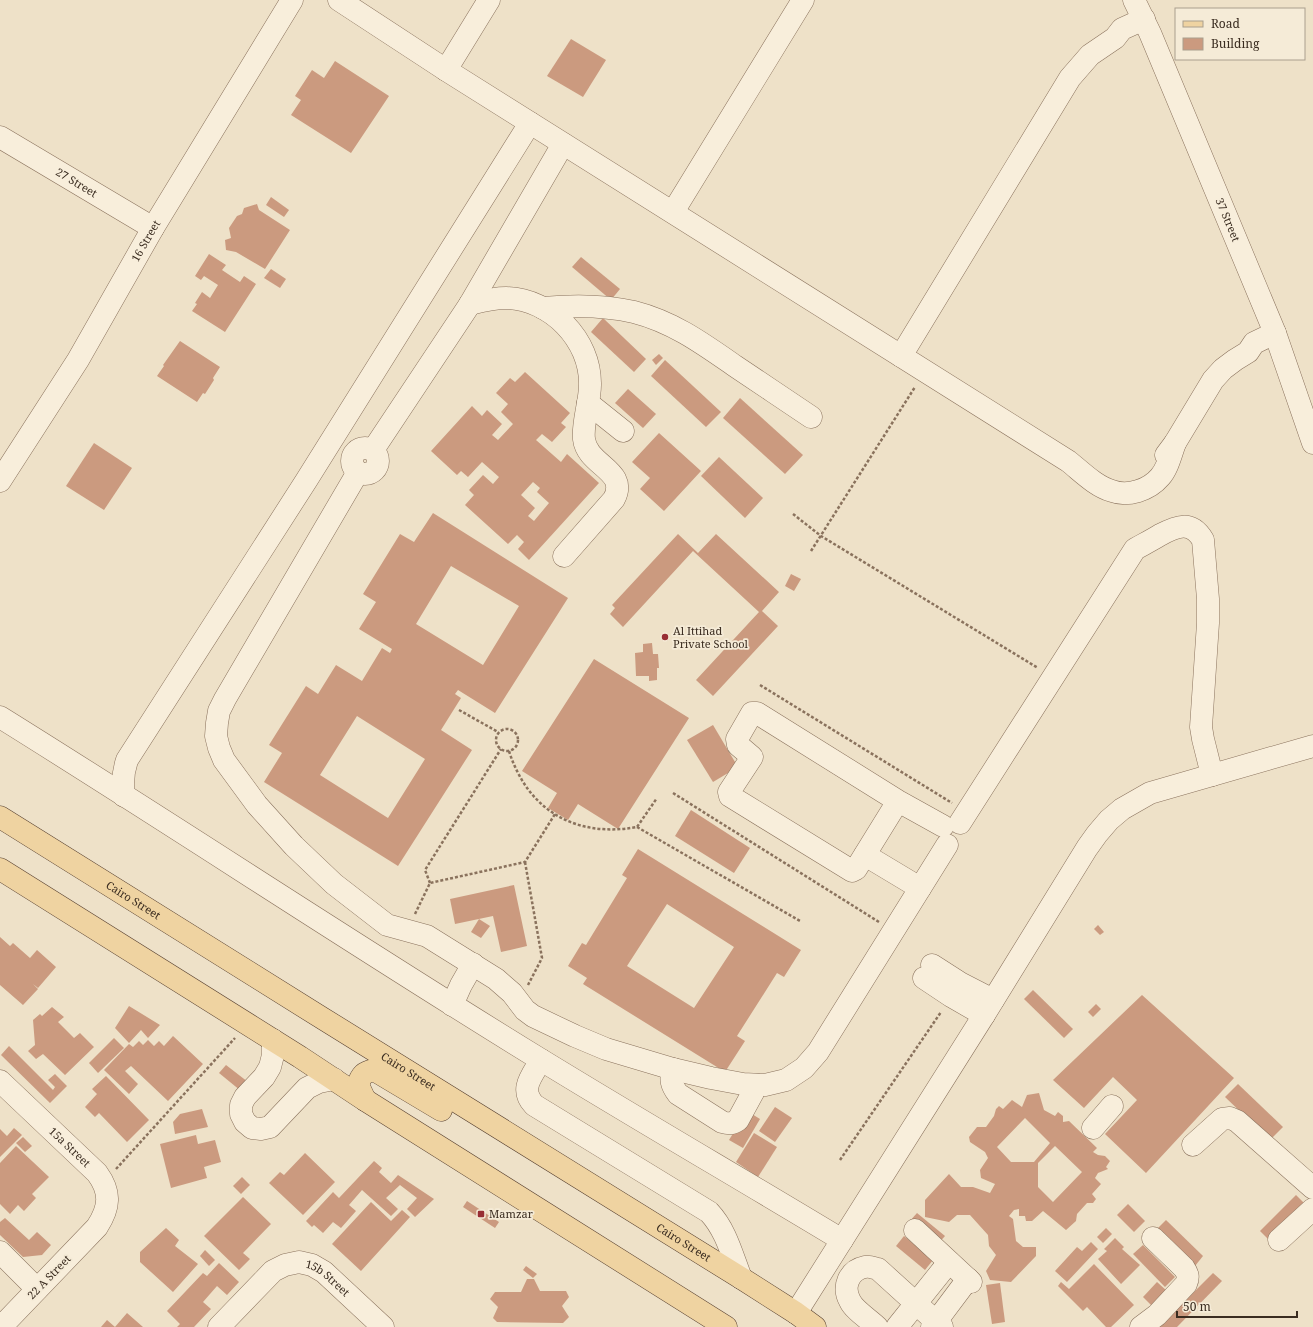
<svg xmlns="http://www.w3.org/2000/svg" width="1313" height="1327" font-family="'Noto Serif',serif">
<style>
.building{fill:#cb9a7f;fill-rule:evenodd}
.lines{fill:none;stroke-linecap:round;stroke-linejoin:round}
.minor-casing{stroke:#8a725d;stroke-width:23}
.major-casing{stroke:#584131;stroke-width:23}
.path{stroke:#8a725d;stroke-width:2.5;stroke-dasharray:3 2;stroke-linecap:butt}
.minor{stroke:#f8eedb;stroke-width:22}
.major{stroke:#efd3a1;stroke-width:22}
.poi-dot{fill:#982e34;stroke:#f5ebd7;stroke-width:1.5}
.labels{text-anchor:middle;stroke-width:3.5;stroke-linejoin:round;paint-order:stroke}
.street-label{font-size:11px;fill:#3a2c20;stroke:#f5ebd7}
.poi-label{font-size:11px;fill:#3a2c20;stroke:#f5ebd7;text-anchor:start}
</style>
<rect width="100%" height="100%" fill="#eee1c8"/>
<g class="building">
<polygon points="571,39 606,60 583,97 547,76"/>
<polygon points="335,61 389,96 351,153 291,115 301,100 295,96 312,70 324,78"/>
<polygon points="271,197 289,210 284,217 266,205"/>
<polygon points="257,204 259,210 290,230 265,269 236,252 226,250 225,240 231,238 229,228 237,216 242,214 244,208"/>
<polygon points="209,254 226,265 222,270 240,282 244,276 256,284 225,332 192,311 197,304 195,303 202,292 210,298 218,285 204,276 201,280 195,276"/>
<polygon points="581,257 620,289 611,300 572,267"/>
<polygon points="271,269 286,279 280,288 264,278"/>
<polygon points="603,318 646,359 634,372 591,332"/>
<polygon points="180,341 220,367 213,378 214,380 205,394 203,393 197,402 157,376 164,366 163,365"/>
<polygon points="659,354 663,358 656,365 652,360"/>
<polygon points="665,360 721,412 706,427 651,376"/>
<path d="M525,372L570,413L561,423L566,427L552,442L542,434L536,440L561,462L567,454L599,483L529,560L518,549L524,542L517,535L508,544L465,505L474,495L469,490L483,475L493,484L499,477L482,462L468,477L461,471L457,475L431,451L472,406L482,416L487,410L502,424L492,435L498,440L513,424L501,412L508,404L496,393L510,378L515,382ZM533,482L540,488L537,492L549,503L534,521L528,516L535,508L521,495Z"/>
<polygon points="628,389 656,414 643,428 615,403"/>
<polygon points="740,398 803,455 785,474 723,418"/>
<polygon points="659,433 701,471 664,511 640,489 650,478 632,462"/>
<polygon points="94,443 132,468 104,510 66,486"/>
<polygon points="719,457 763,498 745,518 701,476"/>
<path d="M433,513L568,598L495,713L458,690L455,694L461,698L441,730L472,750L398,866L264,782L282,753L269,745L306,686L318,694L336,665L362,681L382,648L390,653L392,649L359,629L376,602L363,594L400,534L414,542ZM451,566L519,606L483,665L416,624ZM357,716L425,759L388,818L320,775Z"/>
<polygon points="678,534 698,553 716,534 779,592 762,611 778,626 713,696 696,680 759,612 693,551 623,627 610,614 615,608 612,605"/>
<polygon points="791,574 801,579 794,591 785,586"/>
<polygon points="652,643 653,654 658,654 659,668 657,668 657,680 649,681 649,676 636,676 635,653 643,652 643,644"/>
<polygon points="594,659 689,718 618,829 578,804 568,820 548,808 557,793 522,771"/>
<polygon points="713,725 738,767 713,782 687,740"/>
<polygon points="691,810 750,848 734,873 675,836"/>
<path d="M638,849L801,950L784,977L777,973L737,1036L745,1041L725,1072L583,984L587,978L568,966L582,943L586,945L627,878L622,875ZM667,904L734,947L694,1008L627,966Z"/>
<polygon points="514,885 527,946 501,952 493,916 455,924 450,899"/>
<polygon points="479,919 490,926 481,938 471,932"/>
<polygon points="1098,925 1104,932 1100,935 1094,929"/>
<polygon points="0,937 10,946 13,943 30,958 37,950 56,967 38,988 33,984 38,989 23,1005 0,985"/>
<polygon points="1033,990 1073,1029 1064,1038 1024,999"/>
<polygon points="1142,995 1234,1078 1146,1173 1105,1134 1137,1100 1113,1077 1084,1108 1053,1080"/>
<polygon points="1096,1004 1101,1009 1093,1017 1088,1012"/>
<polygon points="129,1006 160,1025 148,1038 141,1030 129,1043 115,1028"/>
<polygon points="52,1007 64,1017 58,1022 74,1038 80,1033 94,1047 65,1075 43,1054 36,1059 28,1051 35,1045 33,1020 40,1014 42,1016"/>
<polygon points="173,1036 203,1064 168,1101 131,1066 125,1071 138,1084 129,1094 104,1070 129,1044 133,1047 139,1041 143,1045 148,1040 154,1046 159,1041 164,1046"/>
<polygon points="114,1038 124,1048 98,1073 89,1063"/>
<polygon points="9,1046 53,1090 55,1087 48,1080 55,1074 67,1086 50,1103 1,1055"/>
<polygon points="226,1065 248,1082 241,1091 219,1073"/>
<polygon points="106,1076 149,1120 127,1142 99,1113 95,1117 85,1107 97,1094 92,1089"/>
<polygon points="1238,1084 1283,1127 1270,1140 1225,1097"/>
<path d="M1039,1093L1044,1110L1055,1116L1058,1112L1063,1116V1122L1069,1121L1097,1148L1093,1152L1098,1155L1105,1156L1110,1161L1106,1167L1108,1169L1098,1173L1095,1178L1101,1184L1092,1194L1096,1199L1093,1203H1087L1077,1214L1076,1221L1066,1230L1043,1211L1032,1221H1026L1025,1216H1019V1209L1014,1210L1009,1216L1013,1219L1016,1241L1023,1247H1036V1256L1011,1282L990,1280L986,1271L996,1255L989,1246L988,1235L970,1215H957L949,1222L925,1217V1200L949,1174L961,1187H973L990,1193L995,1184L981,1178L980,1170L988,1158L985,1152L970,1142L969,1137L977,1127H986L994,1116L996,1109L999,1106L1003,1109L1012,1100L1022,1107L1027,1095ZM1025,1118L1050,1143L1034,1162H1011L997,1147ZM1055,1146L1082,1172L1053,1202L1038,1187V1163Z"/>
<polygon points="775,1107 792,1118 775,1142 759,1131"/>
<polygon points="202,1109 208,1127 175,1134 173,1122 180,1114"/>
<polygon points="747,1111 760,1119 743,1148 729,1140"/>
<polygon points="14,1128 22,1135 0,1157 0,1129 7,1136"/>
<polygon points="754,1133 777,1147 758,1177 736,1162"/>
<polygon points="196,1135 198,1144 215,1140 221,1162 204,1167 207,1178 171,1188 160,1144"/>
<polygon points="23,1137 32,1146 25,1152 16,1143"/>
<polygon points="16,1146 49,1177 32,1194 36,1198 24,1211 18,1205 10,1214 0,1204 0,1163"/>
<polygon points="305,1153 335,1182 303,1215 269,1183 280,1172 284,1175"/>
<polygon points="374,1161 382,1168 379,1172 391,1183 398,1175 434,1199 415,1217 407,1209 417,1198 400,1185 386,1198 398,1209 391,1216 362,1190 349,1205 356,1211 341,1228 333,1222 323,1233 314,1225 312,1227 306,1221 333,1192 339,1198"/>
<polygon points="242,1177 250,1185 241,1194 233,1186"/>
<polygon points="1296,1195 1306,1205 1270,1241 1260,1231"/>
<polygon points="243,1197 271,1224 243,1253 250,1259 239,1270 204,1236"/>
<polygon points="467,1201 499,1222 495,1228 463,1207"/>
<polygon points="371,1202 391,1221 402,1210 410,1217 361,1271 332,1244"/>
<polygon points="1128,1204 1145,1221 1134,1232 1117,1215"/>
<polygon points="917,1213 945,1236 937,1245 909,1222"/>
<polygon points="5,1218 29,1240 37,1232 51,1245 42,1255 23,1257 0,1235 0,1222"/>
<polygon points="1166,1220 1203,1256 1195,1266 1157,1229"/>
<polygon points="166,1228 179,1240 175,1246 198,1264 173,1292 140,1262 140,1252"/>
<polygon points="1106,1228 1112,1234 1103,1243 1097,1237"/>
<polygon points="904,1236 933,1260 925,1270 896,1246"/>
<polygon points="1115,1238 1124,1247 1122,1249 1140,1265 1121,1284 1098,1259 1107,1251 1104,1249"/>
<polygon points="1091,1242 1098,1249 1067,1282 1055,1271 1077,1247 1082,1251"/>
<polygon points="1143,1245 1175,1277 1165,1287 1133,1254"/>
<polygon points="205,1250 215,1260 209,1266 200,1256"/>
<polygon points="219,1263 239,1282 227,1295 217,1286 203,1302 211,1309 194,1327 177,1327 180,1324 167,1311 203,1273 207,1276"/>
<polygon points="1094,1264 1134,1305 1111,1327 1106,1327 1087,1307 1083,1311 1058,1286 1061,1282 1069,1289"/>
<polygon points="526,1266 537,1274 533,1278 523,1270"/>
<polygon points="1213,1273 1222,1281 1177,1327 1159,1327"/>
<polygon points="527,1279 534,1279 540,1291 566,1291 569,1297 562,1306 569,1317 563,1323 497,1322 493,1318 498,1307 490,1299 495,1292 521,1292"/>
<polygon points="1157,1282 1167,1291 1153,1307 1143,1297"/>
<polygon points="1000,1283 1005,1322 992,1324 986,1285"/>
<polygon points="127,1313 143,1327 101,1327 107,1320 115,1327"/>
</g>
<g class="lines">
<g class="minor-casing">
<g id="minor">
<path d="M339,0L446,70L1068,461C1081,471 1095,486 1112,491C1128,497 1149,490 1160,477C1168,468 1171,454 1175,443"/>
<path id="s1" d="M1134,0L1150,33L1275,333L1313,443"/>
<polyline points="446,70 489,0"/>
<path id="s2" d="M0,137L153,228"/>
<polyline points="673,212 803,0"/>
<path d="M470,304C482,301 493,298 506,298C551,299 591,340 590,385C590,402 582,424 584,439C587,466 629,470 614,499L564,556"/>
<path d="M543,308C574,305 604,305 634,312C673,322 702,343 735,366C760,383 786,400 811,417"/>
<polyline points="901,356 1070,78 1090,55 1115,38 1122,29 1144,19"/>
<polyline points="588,403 623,431"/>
<circle cx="365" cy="461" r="13"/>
<polyline points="373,450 470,304 563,144"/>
<polyline points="1166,455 1175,443 1213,380 1223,369 1235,360 1248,352 1254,343 1275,333"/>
<polyline points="358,472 225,699 219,711 217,723 216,736 219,748 224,760 257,805 294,846 334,884 387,925 427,936 496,979 512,993 525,1010 533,1016 575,1036 606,1049 673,1069 711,1078 743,1084 765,1085 786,1080 804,1068 818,1052 947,845"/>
<path id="s3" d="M0,481L78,360L153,228L292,0"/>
<path d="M0,717C180,829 357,947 538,1058C639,1120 741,1179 842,1240"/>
<path d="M124,796C122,783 123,772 127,760L306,481L530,123"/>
<polyline points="898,801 856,869 852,871 730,796 729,792 752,757 738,745 737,739 752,713 757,713 898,801 943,826"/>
<path d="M960,823L1135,549C1144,544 1152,540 1160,535C1177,526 1191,520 1203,540L1208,599V623L1201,727L1203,739L1212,775"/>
<polyline points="865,855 920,888"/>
<polyline points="932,965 960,983 993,1000"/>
<polyline points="924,978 951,996 984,1015"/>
<polyline points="452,1005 461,985 473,964"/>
<polyline points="273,1040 273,1055 270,1067 264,1077 245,1097 241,1105 241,1114 245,1122 252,1128 261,1129 270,1127 307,1088 319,1082 334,1079"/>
<path d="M541,1060C532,1076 519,1089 534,1105L709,1212C726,1230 732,1255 741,1278"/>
<path d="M673,1069C670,1079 671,1085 678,1094L722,1122C729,1124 732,1124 738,1120L757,1085"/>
<path id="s4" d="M0,1081L97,1173C111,1192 110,1207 97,1227L1,1327"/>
<polyline points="1093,1128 1112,1106"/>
<polyline points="1193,1145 1222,1119 1230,1118 1237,1121 1313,1188"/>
<polyline points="915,1230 971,1282"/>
<polyline points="1279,1240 1313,1209"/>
<polyline points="0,1252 37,1289"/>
<polyline points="796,1313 984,1015 1087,848 1097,834 1109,820 1122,809 1150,793 1313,746"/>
<path id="s5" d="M219,1327L273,1271L285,1265L299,1262L312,1265L324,1272L383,1327"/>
<path d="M877,1327C870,1320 854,1310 850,1301C842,1287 849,1270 865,1267C869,1266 874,1268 878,1269L942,1327"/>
<polyline points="897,1327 949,1262"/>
<polyline points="932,1327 968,1279"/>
<path d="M1141,1327L1157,1315L1186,1284C1189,1277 1188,1274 1184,1268L1153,1238"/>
</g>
</g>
<g class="major-casing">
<g id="major">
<path id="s6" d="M0,817L322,1018L741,1278L796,1313L815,1327"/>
<polyline points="0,869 300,1057 365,1100 726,1327"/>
<path d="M365,1100L358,1085C361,1075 364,1072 374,1070L441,1110"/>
</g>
</g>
<g class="path">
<polyline points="793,514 821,536 1038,668"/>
<polyline points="811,551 915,387"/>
<polyline points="760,685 952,803"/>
<polyline points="459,710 498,732"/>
<circle cx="507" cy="740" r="11"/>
<path d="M509,751C528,811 576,838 637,827L657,798"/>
<polyline points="673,793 879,922"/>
<polyline points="637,827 800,921"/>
<polyline points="525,862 542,958 528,985"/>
<polyline points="430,883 425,870 501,749"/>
<polyline points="415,914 430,883 525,862 555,814"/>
<polyline points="840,1160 941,1012"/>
<polyline points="116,1169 235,1038"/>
</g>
<use href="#minor" class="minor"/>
<use href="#major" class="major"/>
</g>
<g class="poi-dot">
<circle cx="665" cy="637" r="4"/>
<rect x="477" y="1210" width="8" height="8" rx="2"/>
</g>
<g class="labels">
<g class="street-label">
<text dy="4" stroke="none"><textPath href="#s2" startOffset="89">27 Street</textPath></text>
<text dy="4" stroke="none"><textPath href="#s1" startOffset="239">37 Street</textPath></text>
<text dy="4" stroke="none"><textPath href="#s3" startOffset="281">16 Street</textPath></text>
<text dy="4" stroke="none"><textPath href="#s6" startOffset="157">Cairo Street</textPath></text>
<text dy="4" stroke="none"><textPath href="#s6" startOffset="481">Cairo Street</textPath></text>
<text dy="4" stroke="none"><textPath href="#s4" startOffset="96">15a Street</textPath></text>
<text dy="4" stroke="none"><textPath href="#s6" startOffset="805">Cairo Street</textPath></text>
<text transform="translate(49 1277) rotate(-46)" y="4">22 A Street</text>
<text dy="4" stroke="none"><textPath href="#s5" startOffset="139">15b Street</textPath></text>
</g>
<g class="poi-label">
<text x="673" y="635">Al Ittihad<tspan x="673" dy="13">Private School</tspan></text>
<text x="489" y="1218">Mamzar</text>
</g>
</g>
<rect x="1175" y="8" width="130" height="52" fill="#f5ebd7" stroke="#aa9f8e"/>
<rect x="1183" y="21" width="20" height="6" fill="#efd3a1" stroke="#aa9f8e"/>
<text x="1211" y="28" font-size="12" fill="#3a2c20">Road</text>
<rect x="1183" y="38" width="20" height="12" fill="#cb9a7f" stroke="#aa9f8e"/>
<text x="1211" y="48" font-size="12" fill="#3a2c20">Building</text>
<path d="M1177 1311v6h120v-6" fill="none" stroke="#3a2c20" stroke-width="2"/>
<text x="1183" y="1311" font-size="12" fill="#3a2c20" stroke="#f5ebd7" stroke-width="3" paint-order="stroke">50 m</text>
</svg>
